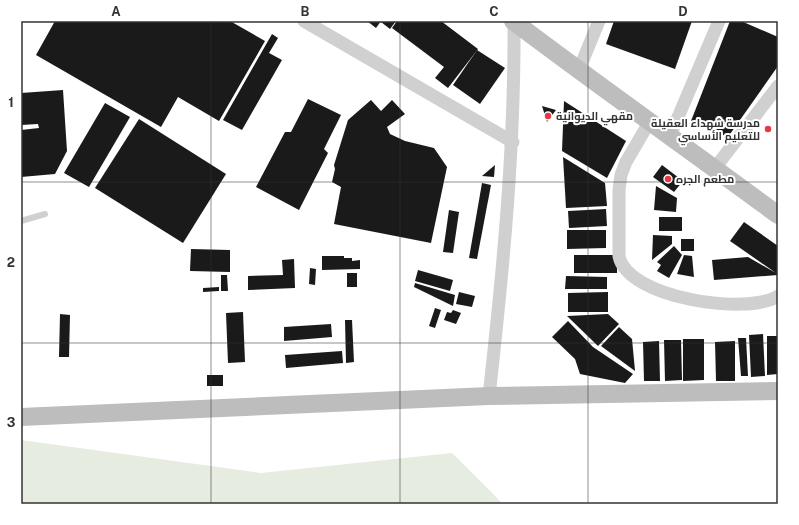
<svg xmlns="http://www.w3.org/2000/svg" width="799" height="525" font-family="'Public Sans',Cairo,sans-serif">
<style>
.green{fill:#e6ecdf}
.building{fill:#1a1a1a}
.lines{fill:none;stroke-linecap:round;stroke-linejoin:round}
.lane{stroke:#d0d0d0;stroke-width:6}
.street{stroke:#d0d0d0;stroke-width:13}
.secondary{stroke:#bdbdbd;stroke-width:18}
.grid{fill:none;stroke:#333;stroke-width:1;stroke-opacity:0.55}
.poi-dot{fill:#e63946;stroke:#fff;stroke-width:1.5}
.labels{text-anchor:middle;stroke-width:4;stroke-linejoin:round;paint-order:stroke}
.poi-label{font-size:11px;font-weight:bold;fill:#333;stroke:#fff;text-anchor:start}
.neatline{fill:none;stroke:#333;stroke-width:1.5}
.grid-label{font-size:13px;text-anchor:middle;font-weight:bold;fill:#333}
</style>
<rect width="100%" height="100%" fill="#fff"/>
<polygon class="green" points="21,440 261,473 452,453 503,504 21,504"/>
<g class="building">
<polygon points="55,21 230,21 265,41 219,121 178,97 161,127 36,55"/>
<polygon points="367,21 381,21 376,28"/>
<polygon points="382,21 396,21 390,29 381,22"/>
<polygon points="397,21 441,21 478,49 448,88 435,78 444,67 392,28"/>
<polygon points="614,21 692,21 675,69 606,44"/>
<polygon points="730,21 741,21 778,37 778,66 728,137 691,121"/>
<polygon points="272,34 278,38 269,53 282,60 242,130 223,120"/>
<polygon points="477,50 505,68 480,104 453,85"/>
<polygon points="63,90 67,151 55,174 21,177 21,130 39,128 38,124 21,125 21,93"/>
<polygon points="308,99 341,115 324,149 328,153 299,210 256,187 285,132 291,132"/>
<polygon points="371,100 381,111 392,100 405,114 387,127 390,134 405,141 434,148 447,167 431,243 334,224 341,187 332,182 335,169 334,165 348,120"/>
<polygon points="564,101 626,141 607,178 562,151"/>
<polygon points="105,103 130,117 89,187 64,173"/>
<polygon points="542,106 556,110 547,122"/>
<polygon points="139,119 226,174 183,243 95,188"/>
<polygon points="563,157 605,183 607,206 566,208"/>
<polygon points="495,165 494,177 482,176"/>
<polygon points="662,165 683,181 674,192 653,177"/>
<polygon points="482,183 491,185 477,259 469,258"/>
<polygon points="656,186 677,198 676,212 654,210"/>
<polygon points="606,209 607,226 569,228 568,211"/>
<polygon points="449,210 459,212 453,253 443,252"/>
<rect x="659" y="217" width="23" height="14"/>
<polygon points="744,222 778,246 778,275 714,280 712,260 748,257 776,273 730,241"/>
<polygon points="567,230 606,230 606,248 567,249"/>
<polygon points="653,235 672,236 672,244 652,260"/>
<rect x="681" y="239" width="13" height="12"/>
<polygon points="674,246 682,255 669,278 657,271 661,265 657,262"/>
<polygon points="191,249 230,250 230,272 190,271"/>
<rect x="574" y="255" width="43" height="18"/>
<polygon points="684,255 692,256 694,277 677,274"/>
<polygon points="322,256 344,256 344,258 352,258 352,261 360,260 360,269 322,270"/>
<polygon points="294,259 295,288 248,290 248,276 283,275 282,260"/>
<polygon points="310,268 316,269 315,285 309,284"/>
<polygon points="418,270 453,280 450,291 415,281"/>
<rect x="347" y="273" width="10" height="14"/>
<polygon points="221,275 227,275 228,291 221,291"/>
<polygon points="566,276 607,277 607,289 565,289"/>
<polygon points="415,283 455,295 453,306 414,287"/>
<polygon points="219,287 219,291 203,292 203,288"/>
<polygon points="459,292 475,296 472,307 456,304"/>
<polygon points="608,292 608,312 568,312 568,293"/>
<polygon points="435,308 441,310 435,328 429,326"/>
<polygon points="453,310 461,313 456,324 444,320 447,312 451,313"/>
<polygon points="243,312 245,362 228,363 226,313"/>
<polygon points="60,314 70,315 69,357 59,357"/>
<polygon points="608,314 619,324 598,346 567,316"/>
<polygon points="345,320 352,320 354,362 346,363"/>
<polygon points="568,321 593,347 633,374 625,383 580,374 575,359 552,337"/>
<polygon points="331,324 332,337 284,341 284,327"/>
<polygon points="619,327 632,339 635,371 601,346"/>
<polygon points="763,334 765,376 751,377 749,335"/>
<polygon points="767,336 778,336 778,374 767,375"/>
<polygon points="738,338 746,338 748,376 741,376"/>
<polygon points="683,339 704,339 704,380 683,381"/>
<polygon points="664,340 681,340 682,380 665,381"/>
<polygon points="659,341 660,381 644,381 643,342"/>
<polygon points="735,341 735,381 716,381 715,342"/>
<polygon points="342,351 343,363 286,368 285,355"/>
<rect x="207" y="375" width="16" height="11"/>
</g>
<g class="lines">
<polyline class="lane" points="21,221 45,214"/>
<g class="street">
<polyline points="304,21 513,142"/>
<polyline points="578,72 599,21"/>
<path d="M650,121L626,162L621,175L619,190V256C627,298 747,316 778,296"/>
<polyline points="670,136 719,21"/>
<polyline points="715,168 778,86"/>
<path d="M489,396C503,271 515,147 514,21"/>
</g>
<g class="secondary">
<path d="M513,21C600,87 690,150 778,215"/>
<polyline points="21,417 489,396 778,391"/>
</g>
</g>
<path class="grid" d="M211,21V504M400,21V504M588,21V504M21,182H778M21,343H778"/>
<g class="poi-dot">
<circle cx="548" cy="116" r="4"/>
<circle cx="768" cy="129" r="4"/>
<circle cx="668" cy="179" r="4"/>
</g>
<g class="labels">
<g class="poi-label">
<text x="556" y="120">مقهي الديوانية</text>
<text x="760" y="127" text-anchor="end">مدرسة شهداء العقيلة<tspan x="760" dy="13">للتعليم الأساسي</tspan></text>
<text x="676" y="183">مطعم الجره</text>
</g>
</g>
<rect width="799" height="525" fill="none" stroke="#ffffff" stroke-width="44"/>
<rect x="22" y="22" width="755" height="481" class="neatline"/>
<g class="grid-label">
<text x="116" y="16">A</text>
<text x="305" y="16">B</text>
<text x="494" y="16">C</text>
<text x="683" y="16">D</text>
<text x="11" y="107">1</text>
<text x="11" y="267">2</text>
<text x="11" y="427">3</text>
</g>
</svg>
